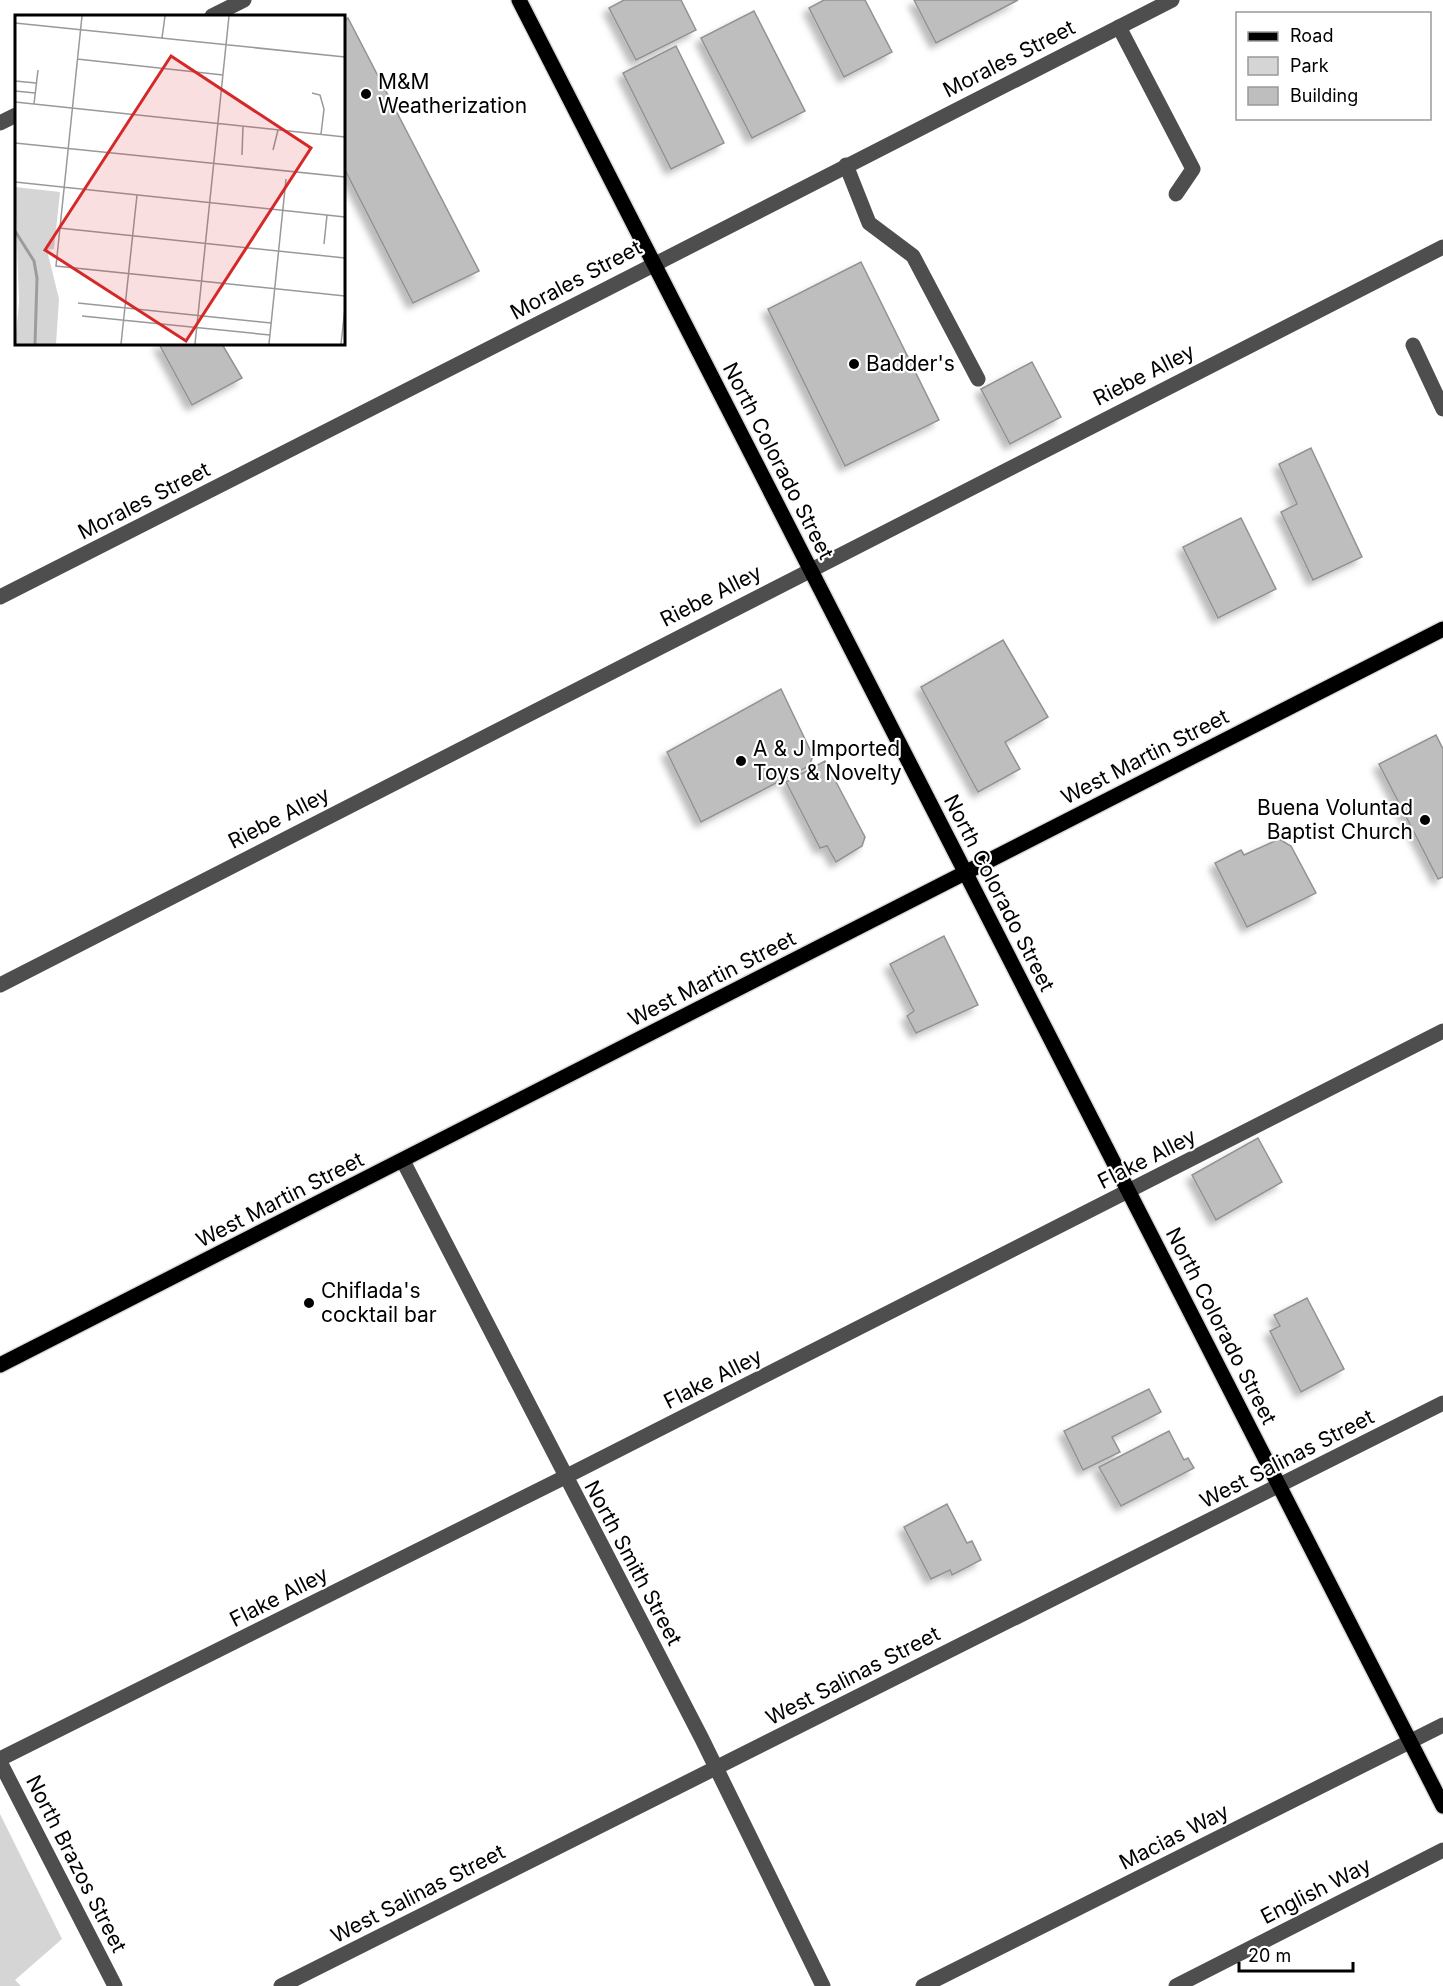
<svg xmlns="http://www.w3.org/2000/svg" width="1443" height="1986" font-family="Inter,sans-serif">
<style>
.green{fill:#d5d5d5}
.building{fill:#bebebe;stroke:#929292;stroke-width:1.5;filter:url(#shadow)}
.lines{fill:none;stroke-linecap:round;stroke-linejoin:round}
.major-casing{stroke:#dbdbdb;stroke-width:18}
.minor{stroke:#4e4e4e;stroke-width:15}
.major{stroke:#000;stroke-width:15}
.poi-dot{fill:#000;stroke:#fff;stroke-width:2}
.labels{text-anchor:middle;stroke-width:4.5;stroke-linejoin:round;paint-order:stroke}
.street-label{font-size:21px;fill:#000;stroke:#fff}
.poi-label{font-size:21px;fill:#000;stroke:#fff;text-anchor:start}
.inset-river{fill:none;stroke:#9c9c9c;stroke-width:3}
.inset-road{fill:none;stroke:#999;stroke-width:1.5}
.view{fill:#d62828;fill-opacity:0.15;stroke:#d62828;stroke-width:3}
.inset-edge{fill:none;stroke:#000;stroke-width:3}
</style>
<defs>
<filter id="shadow"><feDropShadow dx="-5.5" dy="5.5" stdDeviation="3" flood-color="#0004"/></filter>
</defs>
<rect width="100%" height="100%" fill="#fff"/>
<polygon class="green" points="0,1814 62,1939 15,1980 21,1986 0,1986"/>
<g class="building">
<polygon points="624,0 681,0 696,30 636,60 609,8"/>
<polygon points="824,0 865,0 892,52 844,77 809,8"/>
<polygon points="914,0 1018,0 936,43"/>
<polygon points="754,11 805,111 752,138 701,38"/>
<polygon points="348,18 479,271 413,303 344,168 344,21"/>
<polygon points="676,46 724,143 671,169 623,73"/>
<polygon points="861,262 939,420 845,466 768,309"/>
<polygon points="159,344 222,344 242,378 192,405"/>
<polygon points="1032,362 1061,417 1010,444 981,389"/>
<polygon points="1311,448 1362,557 1313,580 1281,512 1297,504 1279,464"/>
<polygon points="1241,518 1276,589 1218,618 1183,547"/>
<polygon points="1003,640 1048,717 1005,742 1020,769 978,792 921,687"/>
<polygon points="781,689 813,756 809,766 701,822 667,752"/>
<polygon points="1436,735 1443,749 1443,877 1438,879 1379,764"/>
<polygon points="825,761 865,837 862,846 836,862 827,846 820,848 786,782"/>
<polygon points="1279,839 1291,846 1316,893 1247,927 1215,863 1241,850 1244,855"/>
<polygon points="944,936 978,1005 916,1033 907,1016 914,1011 890,964"/>
<polygon points="1258,1138 1282,1182 1216,1220 1192,1175"/>
<polygon points="1307,1298 1344,1369 1301,1392 1270,1331 1280,1326 1274,1315"/>
<polygon points="1149,1389 1161,1412 1112,1437 1120,1452 1083,1470 1064,1431"/>
<polygon points="1169,1431 1184,1460 1188,1458 1194,1468 1121,1506 1099,1467"/>
<polygon points="947,1504 967,1543 972,1541 981,1560 952,1575 950,1570 931,1579 904,1527"/>
</g>
<g class="lines">
<g class="major-casing">
<g id="major">
<polyline points="519,0 1443,1806"/>
<polyline points="0,1365 1443,629"/>
</g>
</g>
<g class="minor">
<polyline points="212,16 244,0"/>
<polyline points="1119,27 1193,169 1176,194"/>
<polyline points="0,123 16,115"/>
<polyline points="846,165 869,223 913,256 978,379"/>
<polyline points="1413,345 1443,409"/>
<path d="M0,597C392,401 781,198 1172,0"/>
<polyline points="0,985 1443,247"/>
<polyline points="403,1161 702,1739 823,1986"/>
<polyline points="0,1759 565,1477 1443,1031"/>
<polyline points="0,1762 115,1986"/>
<polyline points="281,1986 1443,1403"/>
<polyline points="923,1986 1443,1725"/>
<polyline points="1176,1986 1443,1850"/>
</g>
<use href="#major" class="major"/>
</g>
<g class="poi-dot">
<circle cx="366" cy="94" r="6"/>
<circle cx="854" cy="364" r="6"/>
<circle cx="741" cy="761" r="6"/>
<circle cx="1425" cy="820" r="6"/>
<circle cx="309" cy="1303" r="6"/>
</g>
<g class="labels">
<g class="street-label">
<text transform="translate(1009 59) rotate(-27)" y="7">Morales Street</text>
<text transform="translate(576 280) rotate(-28)" y="7">Morales Street</text>
<text transform="translate(1144 375) rotate(-27)" y="7">Riebe Alley</text>
<text transform="translate(778 461) rotate(63)" y="7">North Colorado Street</text>
<text transform="translate(144 501) rotate(-27)" y="7">Morales Street</text>
<text transform="translate(711 596) rotate(-27)" y="7">Riebe Alley</text>
<text transform="translate(1145 757) rotate(-27)" y="7">West Martin Street</text>
<text transform="translate(279 818) rotate(-27)" y="7">Riebe Alley</text>
<text transform="translate(999 893) rotate(63)" y="7">North Colorado Street</text>
<text transform="translate(712 979) rotate(-27)" y="7">West Martin Street</text>
<text transform="translate(1147 1159) rotate(-27)" y="7">Flake Alley</text>
<text transform="translate(280 1200) rotate(-27)" y="7">West Martin Street</text>
<text transform="translate(1221 1326) rotate(63)" y="7">North Colorado Street</text>
<text transform="translate(713 1379) rotate(-27)" y="7">Flake Alley</text>
<text transform="translate(1287 1459) rotate(-27)" y="7">West Salinas Street</text>
<text transform="translate(633 1563) rotate(62)" y="7">North Smith Street</text>
<text transform="translate(279 1597) rotate(-27)" y="7">Flake Alley</text>
<text transform="translate(853 1676) rotate(-27)" y="7">West Salinas Street</text>
<text transform="translate(1174 1837) rotate(-27)" y="7">Macias Way</text>
<text transform="translate(76 1864) rotate(63)" y="7">North Brazos Street</text>
<text transform="translate(1316 1891) rotate(-27)" y="7">English Way</text>
<text transform="translate(418 1894) rotate(-27)" y="7">West Salinas Street</text>
</g>
<g class="poi-label">
<text x="378" y="89">M&amp;M<tspan x="378" dy="24">Weatherization</tspan></text>
<text x="866" y="371">Badder's</text>
<text x="753" y="756">A &amp; J Imported<tspan x="753" dy="24">Toys &amp; Novelty</tspan></text>
<text x="1413" y="815" text-anchor="end">Buena Voluntad<tspan x="1413" dy="24">Baptist Church</tspan></text>
<text x="321" y="1298">Chiflada's<tspan x="321" dy="24">cocktail bar</tspan></text>
</g>
</g>
<g transform="translate(15 15)">
<rect width="330" height="330" fill="#fff"/>
<path d="M0,172L45,177L39,234L32,235L44,284L41,329H0L4,287Z" fill="#d5d5d5"/>
<path class="inset-river" d="M0,216L19,246L22,263L20,329"/>
<path class="inset-road" d="M67,1L41,251L330,281M0,8L330,42M147,23L150,1M62,44L208,60M0,66L21,68M0,76L20,78M297,78L305,80L309,94L306,119M0,87L330,122M19,89L23,55M0,128L330,162M258,135L263,115M227,140L228,111M0,167L330,202M44,213L330,243M309,229L312,200M63,288L256,308M67,301L255,320M106,329L122,180M180,329L214,1M254,329L271,164M326,329L330,293"/>
<path class="view" d="M156,41L296,133L171,326L30,235Z"/>
<rect width="330" height="330" class="inset-edge"/>
</g>
<rect x="1236" y="12" width="195" height="108" fill="#ffffff" stroke="#999999" stroke-width="1.5"/>
<rect x="1248" y="32" width="30" height="9" fill="#000000" stroke="#999999" stroke-width="1.5"/>
<text x="1290" y="42" font-size="18" fill="#000000">Road</text>
<rect x="1248" y="57" width="30" height="18" fill="#d5d5d5" stroke="#999999" stroke-width="1.5"/>
<text x="1290" y="72" font-size="18" fill="#000000">Park</text>
<rect x="1248" y="87" width="30" height="18" fill="#bebebe" stroke="#999999" stroke-width="1.5"/>
<text x="1290" y="102" font-size="18" fill="#000000">Building</text>
<path d="M1239 1962v9h114v-9" fill="none" stroke="#000000" stroke-width="3"/>
<text x="1248" y="1962" font-size="18" fill="#000000" stroke="#ffffff" stroke-width="4.5" paint-order="stroke">20 m</text>
</svg>
